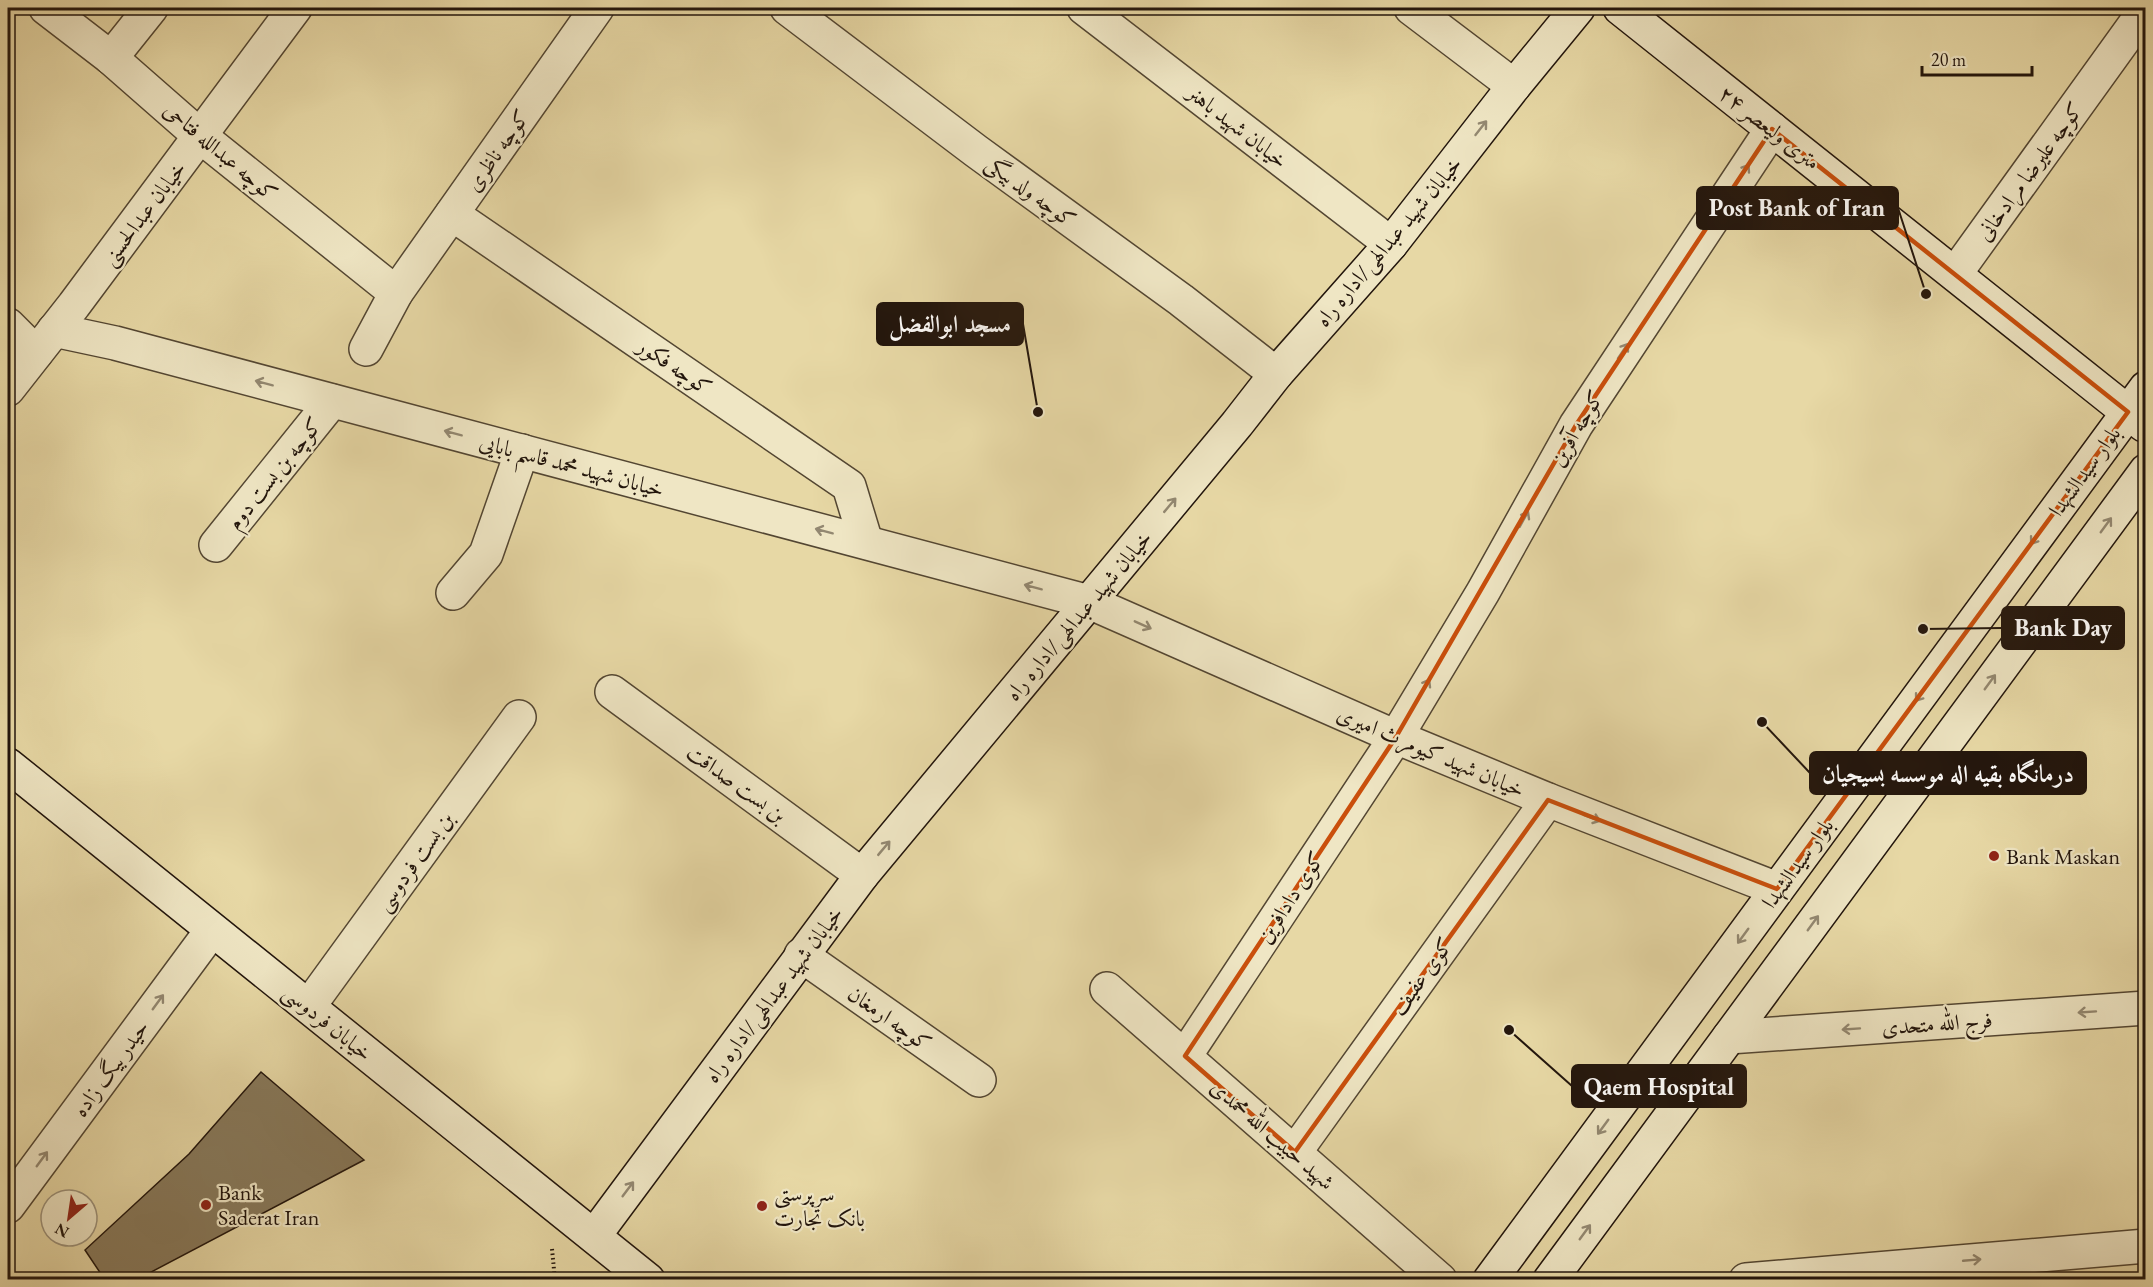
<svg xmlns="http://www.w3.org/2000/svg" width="2153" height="1287" font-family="'EB Garamond',Amiri,serif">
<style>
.building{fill:#887a5c;stroke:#22150c;stroke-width:1.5}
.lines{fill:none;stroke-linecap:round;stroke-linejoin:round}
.street-casing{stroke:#534632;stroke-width:36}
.secondary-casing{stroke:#22150c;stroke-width:36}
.path{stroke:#22150c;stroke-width:4;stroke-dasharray:1.5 3;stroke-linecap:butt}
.street{stroke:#efe6c4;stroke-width:33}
.secondary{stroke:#efe6c4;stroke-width:33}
.oneway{stroke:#938871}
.marked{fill:none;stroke:#ca4f0c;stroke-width:4.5;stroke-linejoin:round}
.poi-dot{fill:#8f2418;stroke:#efe6c4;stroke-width:2}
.labels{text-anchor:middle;stroke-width:4.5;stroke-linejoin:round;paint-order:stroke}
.street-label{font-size:22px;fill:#22150c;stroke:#efe6c4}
.poi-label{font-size:22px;fill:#22150c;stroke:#efe6c4;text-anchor:start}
.leader{fill:none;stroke:#22150c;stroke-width:2}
.callout-dot{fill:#22150c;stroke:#efe6c4;stroke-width:2}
.callout{fill:#22150c;stroke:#22150c;stroke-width:2}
.callout-label{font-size:24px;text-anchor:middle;font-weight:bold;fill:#fff}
</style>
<rect width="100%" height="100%" fill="#e7d8a5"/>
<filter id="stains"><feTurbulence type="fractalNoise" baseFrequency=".00333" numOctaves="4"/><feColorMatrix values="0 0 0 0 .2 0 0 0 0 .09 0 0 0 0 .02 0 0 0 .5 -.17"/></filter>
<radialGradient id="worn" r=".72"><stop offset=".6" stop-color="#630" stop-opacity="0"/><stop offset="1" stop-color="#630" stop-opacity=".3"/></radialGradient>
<polygon class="building" points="261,1072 364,1160 136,1280 105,1280 85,1250 189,1154"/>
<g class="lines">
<g class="street-casing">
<g id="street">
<polyline points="46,8 111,58 200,136 396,293"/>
<polyline points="787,8 976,151 1181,300 1276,374"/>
<polyline points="1084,8 1391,244"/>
<polyline points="1411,8 1514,86"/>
<polyline points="111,58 151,8"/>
<polyline points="452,214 849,486 866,542"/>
<polyline points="1955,274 2146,9"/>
<polyline points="8,325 36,353"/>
<polyline points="54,330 115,343 1089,602 1396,737 1548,800 1777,889"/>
<polyline points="366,349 396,293 597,8"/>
<polyline points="8,389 74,305 295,8"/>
<polyline points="216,545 332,401"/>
<polyline points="453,593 486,554 522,451"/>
<polyline points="612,692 862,875"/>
<polyline points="801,955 979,1080"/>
<polyline points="1107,989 1440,1280"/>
<polyline points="309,1006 519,717"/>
<polyline points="1729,1037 2146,1008"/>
<polyline points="1185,1056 1396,737 1483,592 1576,425 1772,129"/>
<polyline points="1295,1152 1548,800"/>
<polyline points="8,1206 212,930"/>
<polyline points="1746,1280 2146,1246"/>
</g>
</g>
<g class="secondary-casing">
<g id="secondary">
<polyline points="1620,8 2144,425"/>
<polyline points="8,765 648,1280"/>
<polyline points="594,1236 862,875 1237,424 1276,374 1391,244 1514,86 1578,8"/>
<polyline points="1490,1280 2146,388"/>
<polyline points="1550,1280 2146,471"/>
</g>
</g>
<polyline class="path" points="552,1249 555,1280"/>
<use href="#street" class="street"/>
<use href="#secondary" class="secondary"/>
</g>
<defs><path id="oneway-shaft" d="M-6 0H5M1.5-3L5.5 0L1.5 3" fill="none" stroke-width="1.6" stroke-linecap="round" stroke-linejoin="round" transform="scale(1.5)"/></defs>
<g class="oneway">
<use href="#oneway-shaft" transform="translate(1481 128) rotate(-52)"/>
<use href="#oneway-shaft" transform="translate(1744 172) rotate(-57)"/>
<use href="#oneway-shaft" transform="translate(1623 351) rotate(-56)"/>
<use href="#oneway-shaft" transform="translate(264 383) rotate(-165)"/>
<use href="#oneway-shaft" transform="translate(453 433) rotate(-165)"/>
<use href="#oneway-shaft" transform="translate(1170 505) rotate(-50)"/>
<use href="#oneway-shaft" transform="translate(1524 519) rotate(-61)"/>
<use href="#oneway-shaft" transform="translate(2106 525) rotate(-54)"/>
<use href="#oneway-shaft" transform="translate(824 531) rotate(-165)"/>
<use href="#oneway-shaft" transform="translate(2036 537) rotate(126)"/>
<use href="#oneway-shaft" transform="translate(1033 587) rotate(-165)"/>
<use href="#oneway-shaft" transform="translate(1143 625) rotate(24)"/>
<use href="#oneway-shaft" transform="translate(1990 682) rotate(-54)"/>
<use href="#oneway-shaft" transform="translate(1425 687) rotate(-60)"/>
<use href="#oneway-shaft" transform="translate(1921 694) rotate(126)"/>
<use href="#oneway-shaft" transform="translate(1592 818) rotate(21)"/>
<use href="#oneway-shaft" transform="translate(884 848) rotate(-50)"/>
<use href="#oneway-shaft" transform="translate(1813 923) rotate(-54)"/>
<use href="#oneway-shaft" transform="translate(1743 936) rotate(126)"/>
<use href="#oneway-shaft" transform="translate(158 1002) rotate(-54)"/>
<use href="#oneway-shaft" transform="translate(2087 1012) rotate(176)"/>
<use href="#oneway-shaft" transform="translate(1851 1029) rotate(176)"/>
<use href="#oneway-shaft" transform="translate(1603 1127) rotate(126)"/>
<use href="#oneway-shaft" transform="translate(42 1159) rotate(-54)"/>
<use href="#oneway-shaft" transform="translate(628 1189) rotate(-53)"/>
<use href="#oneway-shaft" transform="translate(1585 1232) rotate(-54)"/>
<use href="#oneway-shaft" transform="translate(1972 1260) rotate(-5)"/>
</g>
<path class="marked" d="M1772,129L2128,412L1777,889L1548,800L1295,1152L1185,1056L1396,737L1576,425Z"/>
<g class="poi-dot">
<circle cx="1994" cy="856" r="6"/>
<circle cx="206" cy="1205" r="6"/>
<circle cx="762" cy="1206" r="6"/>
</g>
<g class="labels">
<g class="street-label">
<text transform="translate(1238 126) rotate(38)" y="8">خیابان شهید باهنر</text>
<text transform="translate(1770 127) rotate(38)" y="8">۲۴ متری ولیعصر</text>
<text transform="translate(497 150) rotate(-55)" y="8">کوچه ناظری</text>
<text transform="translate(221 151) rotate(40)" y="8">کوچه عبدالله فتاحی</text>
<text transform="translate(2029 171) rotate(-54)" y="8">کوچه علیرضا مرادخانی</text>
<text transform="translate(1031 191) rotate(36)" y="8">کوچه ولد بیگی</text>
<text transform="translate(143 213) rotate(-53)" y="8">خیابان عبدالحسنی</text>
<text transform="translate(1388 241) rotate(-50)" y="8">خیابان شهید عبدالهی/اداره راه</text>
<text transform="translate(675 366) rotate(34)" y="8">کوچه فکور</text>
<text transform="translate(1576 428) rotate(-59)" y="8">کوچه آفرین</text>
<text transform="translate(572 465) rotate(15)" y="8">خیابان شهید محمد قاسم بابایی</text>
<text transform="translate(2084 471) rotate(-54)" y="8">بلوار سیدالشهدا</text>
<text transform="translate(274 473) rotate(-51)" y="8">کوچه بن بست دوم</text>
<text transform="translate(1078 615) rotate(-50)" y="8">خیابان شهید عبدالهی/اداره راه</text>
<text transform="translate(1431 751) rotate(23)" y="8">خیابان شهید کیومرث امیری</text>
<text transform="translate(737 783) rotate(36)" y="8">بن بست صداقت</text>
<text transform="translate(414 861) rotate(-54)" y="8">بن بست فردوسی</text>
<text transform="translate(1797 863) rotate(-54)" y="8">بلوار سیدالشهدا</text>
<text transform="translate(1290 897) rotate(-57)" y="8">کوی دادافرین</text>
<text transform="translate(1421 976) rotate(-54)" y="8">کوی عفیف</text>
<text transform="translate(773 994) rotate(-53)" y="8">خیابان شهید عبدالهی/اداره راه</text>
<text transform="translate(890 1018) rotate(35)" y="8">کوچه ارمغان</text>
<text transform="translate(328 1022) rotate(39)" y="8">خیابان فردوسی</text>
<text transform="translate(1937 1023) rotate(-4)" y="8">فرج الله متحدی</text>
<text transform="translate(110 1068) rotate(-54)" y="8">حیدر بیگ زاده</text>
<text transform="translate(1273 1134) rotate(41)" y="8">شهید حبیب‌ الله محمدی</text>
</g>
<g class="poi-label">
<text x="2006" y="864">Bank Maskan</text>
<text x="218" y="1200">Bank<tspan x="218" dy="25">Saderat Iran</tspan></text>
<text x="774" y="1201">سرپرستی<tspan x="774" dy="25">بانک تجارت</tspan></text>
</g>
</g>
<path class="leader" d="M1926 294L1898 208M1038 412L1023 324M1923 629L2002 628M1762 722L1810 773M1509 1030L1572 1086"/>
<g class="callout-dot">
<circle cx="1926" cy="294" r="6"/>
<circle cx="1038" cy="412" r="6"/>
<circle cx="1923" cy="629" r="6"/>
<circle cx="1762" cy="722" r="6"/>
<circle cx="1509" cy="1030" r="6"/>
</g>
<g class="callout">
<rect x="1697" y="187" width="201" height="42" rx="6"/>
<rect x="877" y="303" width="146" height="42" rx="6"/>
<rect x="2002" y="607" width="122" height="42" rx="6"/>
<rect x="1810" y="752" width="276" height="42" rx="6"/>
<rect x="1572" y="1065" width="174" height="42" rx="6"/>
</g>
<g class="callout-label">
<text x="1797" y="216">Post Bank of Iran</text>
<text x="950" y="332">مسجد ابوالفضل</text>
<text x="2063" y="636">Bank Day</text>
<text x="1948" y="782">درمانگاه بقیه اله موسسه بسیجیان</text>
<text x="1659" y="1095">Qaem Hospital</text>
</g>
<rect width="2153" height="1287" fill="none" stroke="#e7d8a5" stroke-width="30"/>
<rect x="9" y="9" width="2135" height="1269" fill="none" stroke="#22150c" stroke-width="3"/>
<rect x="15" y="15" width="2123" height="1257" fill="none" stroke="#22150c" stroke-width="1.5"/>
<g transform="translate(69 1218) rotate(209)"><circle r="28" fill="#efe6c4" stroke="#9d927a" stroke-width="1.5"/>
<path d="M0-4.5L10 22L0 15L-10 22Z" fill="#8f2418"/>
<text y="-9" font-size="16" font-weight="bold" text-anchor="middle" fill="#22150c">N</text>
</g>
<path d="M1922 66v9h110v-9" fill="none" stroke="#22150c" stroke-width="3"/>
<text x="1931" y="66" font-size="18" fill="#22150c" stroke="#efe6c4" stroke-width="4.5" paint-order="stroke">20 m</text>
<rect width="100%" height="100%" filter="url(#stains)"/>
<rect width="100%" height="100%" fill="url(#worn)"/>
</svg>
